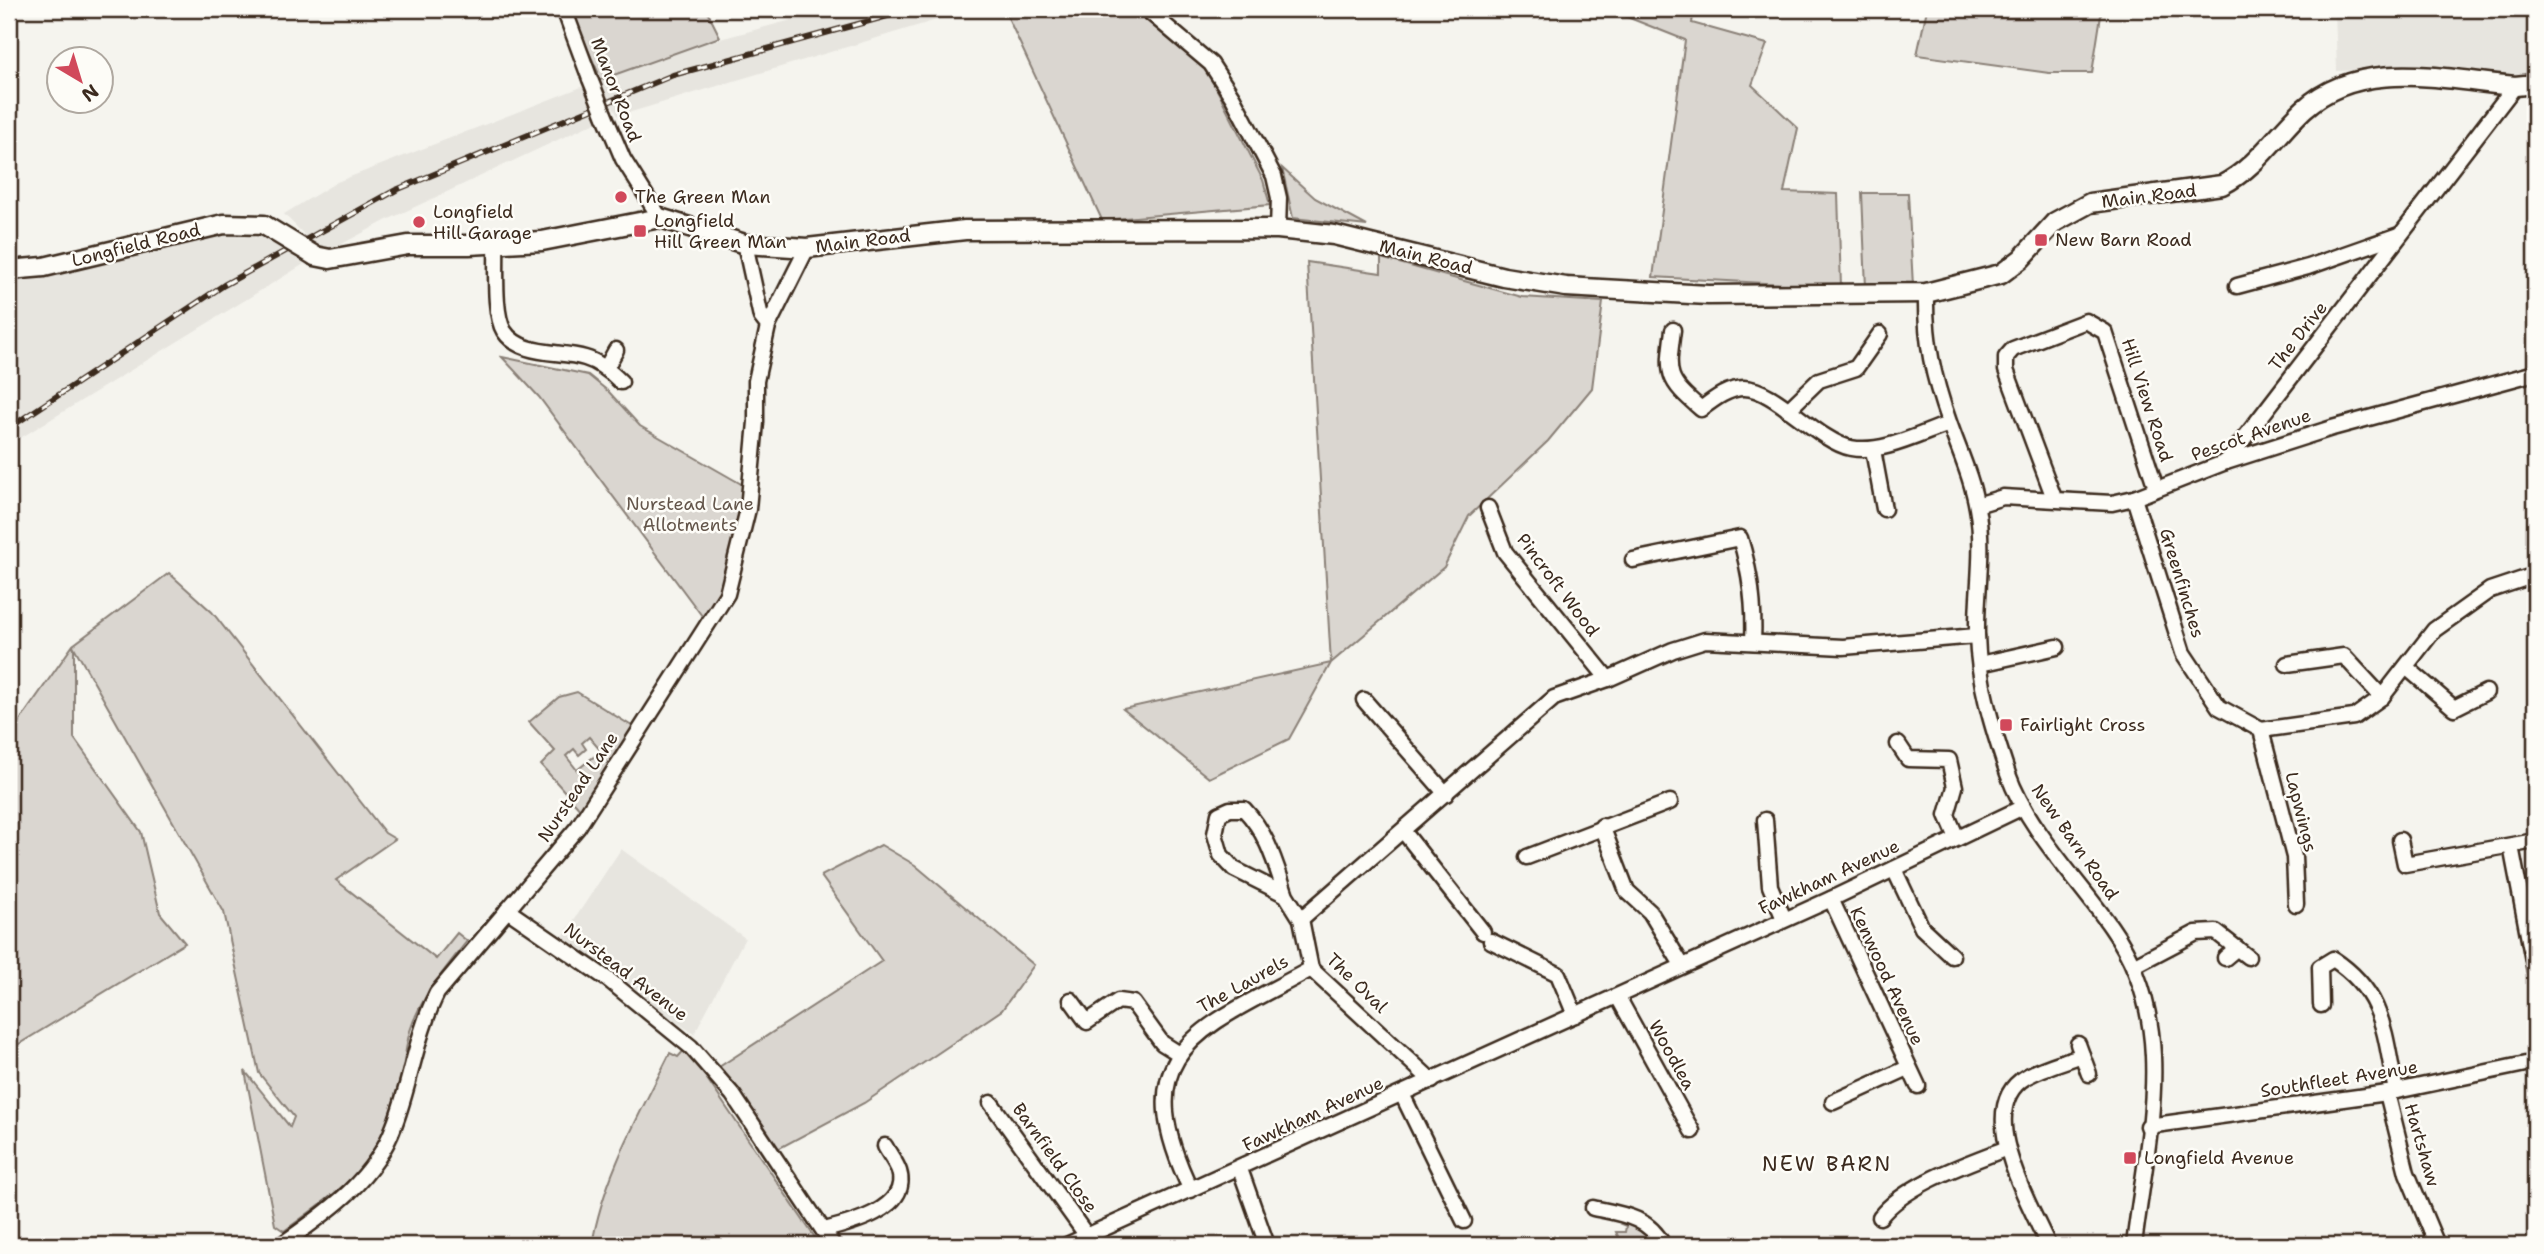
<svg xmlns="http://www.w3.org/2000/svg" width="2544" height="1254" font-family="'Shantell Sans',sans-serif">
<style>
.built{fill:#e7e5df}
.green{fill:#dad6d0;stroke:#8a8077;stroke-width:2;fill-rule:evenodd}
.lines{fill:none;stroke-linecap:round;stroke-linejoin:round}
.minor-casing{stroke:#3b2a1e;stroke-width:19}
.major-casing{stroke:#3b2a1e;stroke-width:23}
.minor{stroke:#fdfcf7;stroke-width:14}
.major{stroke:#fdfcf7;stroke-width:18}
.rail-casing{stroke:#3b2a1e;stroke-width:6}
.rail{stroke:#fdfcf7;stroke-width:3.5;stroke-dasharray:10;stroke-linecap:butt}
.minor-bridge-casing{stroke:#3b2a1e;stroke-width:19;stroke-linecap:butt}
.major-bridge-casing{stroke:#3b2a1e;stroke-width:23;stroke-linecap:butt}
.minor-bridge{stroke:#fdfcf7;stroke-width:14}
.major-bridge{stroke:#fdfcf7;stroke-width:18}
.poi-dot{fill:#d1495b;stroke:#fdfcf7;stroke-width:2.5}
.labels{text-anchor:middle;stroke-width:5;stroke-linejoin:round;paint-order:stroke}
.street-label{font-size:18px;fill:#3b2a1e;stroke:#fdfcf7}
.poi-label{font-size:18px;fill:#3b2a1e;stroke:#fdfcf7;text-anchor:start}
.park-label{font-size:18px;fill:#63554a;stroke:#fdfcf7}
.quarter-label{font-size:21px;letter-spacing:2px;fill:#3b2a1e;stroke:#fdfcf7}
</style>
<rect width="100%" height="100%" fill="#f5f4ee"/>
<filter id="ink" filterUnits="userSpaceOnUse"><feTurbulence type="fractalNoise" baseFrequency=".0143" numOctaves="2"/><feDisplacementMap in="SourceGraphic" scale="14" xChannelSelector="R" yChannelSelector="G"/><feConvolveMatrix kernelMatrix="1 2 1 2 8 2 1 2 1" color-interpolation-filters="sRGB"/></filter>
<g filter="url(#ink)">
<g class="built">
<polygon points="833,9 973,9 618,116 597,81 686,48"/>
<polygon points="2335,9 2535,9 2535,78 2511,81 2429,68 2337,71"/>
<polygon points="584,86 598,121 385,221 323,254 284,214 337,182"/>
<polygon points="240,231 256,238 262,234 304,264 9,445 9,277 60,273"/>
<polygon points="621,849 745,938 694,1034 560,941"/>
</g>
<g class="green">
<polygon points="569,9 706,9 720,37 597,81 598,72"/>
<polygon points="1004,9 1143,9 1206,68 1263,180 1270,205 1102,220"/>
<polygon points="1607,9 1694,9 1692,23 1767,44 1752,85 1798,128 1784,192 1838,194 1841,287 1653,277 1685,40"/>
<polygon points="1927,9 2102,9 2092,73 2049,73 1917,55"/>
<polygon points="1282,168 1315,198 1367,226 1293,218"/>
<polygon points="1862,193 1908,193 1913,286 1866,288"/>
<polygon points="1381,258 1522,297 1603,302 1592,388 1548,441 1469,516 1444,567 1331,663 1289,739 1209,778 1123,709 1331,663 1307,262 1381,273"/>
<path d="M502,357L588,375L609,392L640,426L743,485C743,532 729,580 705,620L539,397Z"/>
<path d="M169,573L212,612L385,833L395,839L336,880L436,959L457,933L467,941C446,968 420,998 410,1031C402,1060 402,1093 392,1121C375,1169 323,1202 284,1231L275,1225L245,1071L290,1127L294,1117L259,1073L224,912L74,647V738L141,832L160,913L185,943L9,1050V736L73,645Z"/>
<path d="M577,692L635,728L582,811L541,765L555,751L529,722L559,697ZM589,737L601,751L577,770L566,756L574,749L579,755L586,749L582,743Z"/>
<polygon points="881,845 915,865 1034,965 1002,1010 864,1103 776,1150 719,1067 882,961 821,876"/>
<path d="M686,1048L820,1245H592C603,1177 640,1114 670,1053L678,1057Z"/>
<polygon points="1628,1220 1654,1238 1642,1245 1634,1245 1629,1240 1622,1245 1616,1232 1625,1232 1626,1226 1621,1224"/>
</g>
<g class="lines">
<g class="minor-casing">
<g id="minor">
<polyline points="564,9 590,79"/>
<polyline points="1146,9 1211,64 1233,98 1274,176 1279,198 1278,229"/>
<polyline points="604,114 623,159 660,218"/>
<path d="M496,244C497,266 493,313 504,331C521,357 559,350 585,358C599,362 610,371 621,382"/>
<polyline points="2237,286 2308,267 2399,235"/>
<path d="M1926,293C1925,341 1933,377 1949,422C1959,451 1972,478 1977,508C1985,550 1976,592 1977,635C1978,682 1993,730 2008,774C2027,828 2078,880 2111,927C2180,1024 2147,1136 2134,1245"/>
<polyline points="768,326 807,248"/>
<path d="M1673,330C1667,375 1666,379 1701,409C1713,400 1728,388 1744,388C1775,388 1817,441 1851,448C1883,454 1919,434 1949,424"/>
<polyline points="606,368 616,350"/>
<polyline points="1788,410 1819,380 1856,368 1880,334"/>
<polyline points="1873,450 1884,509"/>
<polyline points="2226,462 2515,86"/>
<polyline points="2054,498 2006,370 2006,357 2013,349 2086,321 2105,332 2156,488"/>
<polyline points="2134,498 2183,653 2219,707 2261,730"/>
<polyline points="1977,505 2003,497 2112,503 2134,498 2226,462 2332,428 2535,373"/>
<polyline points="1488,508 1505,552 1608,679"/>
<path d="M1633,560L1740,538C1751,574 1755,605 1753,642"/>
<polyline points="1980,664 2057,647"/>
<polyline points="2287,664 2344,656 2382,697"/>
<polyline points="2406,667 2454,708 2486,692"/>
<polyline points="1364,700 1446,794"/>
<polyline points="2261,730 2354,717 2382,697 2434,630 2490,590 2535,575"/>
<polyline points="2261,730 2294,857 2296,904"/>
<polyline points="1898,744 1908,759 1949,760 1955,787 1947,815 1957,838"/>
<polyline points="1765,820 1770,886 1784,919"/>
<polyline points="1602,826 1627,891 1650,912 1682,965"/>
<polyline points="1404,832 1483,932"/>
<polyline points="2400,840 2405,864 2535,841"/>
<polyline points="2511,846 2535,971"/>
<polyline points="1527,857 1670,802"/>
<polyline points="1894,869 1922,928 1952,956"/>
<path d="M1286,895C1275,863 1268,834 1244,809H1230L1219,814L1215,834L1221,855L1234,869L1286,895L1301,919L1311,969L1432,1081"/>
<polyline points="1831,899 1918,1086"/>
<polyline points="507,910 610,981 691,1047 733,1095 833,1245"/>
<polyline points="1301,919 1554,698 1608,679 1673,650 1705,640 1843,647 1977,636"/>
<polyline points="1491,941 1558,974 1575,1015"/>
<polyline points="2225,958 2237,948"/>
<polyline points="2135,965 2196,933 2216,932 2248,957"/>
<polyline points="1618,997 1692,1131"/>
<polyline points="1071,1000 1087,1022 1118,1001 1133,1003 1162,1043 1178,1053"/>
<path d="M2321,1005L2320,967L2333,959C2386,994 2384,1035 2396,1091"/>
<polyline points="2078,1044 2089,1074"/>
<polyline points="2387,1093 2407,1173 2437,1245"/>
<polyline points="1402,1094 1464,1221"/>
<polyline points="1833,1102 1908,1068"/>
<polyline points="991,1103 1087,1236"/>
<polyline points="2148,1126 2387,1093 2535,1062"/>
<polyline points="1240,1169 1267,1245"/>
<path d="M1191,1190C1122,1048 1204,1028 1311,969"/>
<path d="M1593,1208C1622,1214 1649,1217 1663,1245"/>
<path d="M1880,1217C1907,1183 1967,1164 2007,1148"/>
<path d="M824,1230C849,1224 911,1209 899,1171C896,1162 889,1154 885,1146"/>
<path d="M281,1245C326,1213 374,1181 394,1126C411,1082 416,1035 437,993L578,827L727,594L748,509L756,422V381L768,326L761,317L745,244"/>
<polyline points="1067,1245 1831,899 2023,807"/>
<path d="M2048,1245C2031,1206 1972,1108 2026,1077C2043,1067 2064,1062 2082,1055"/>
</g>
</g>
<g class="major-casing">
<g id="major">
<path d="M315,256L330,259L408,245H469L542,241L660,218L745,244L807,248L965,230L1278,229L1334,235L1504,277L1566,287L1708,295L1926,293L2001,274L2021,259L2055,222L2090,203L2222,185C2256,168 2277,134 2304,109C2361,57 2445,80 2515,86L2535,84"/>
<polyline points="9,270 44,267 224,224 264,225"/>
</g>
</g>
<use href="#minor" class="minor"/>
<use href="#major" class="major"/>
<g class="rail-casing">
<polyline id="rail" points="9,428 224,285 396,190 673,75 913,9"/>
</g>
<use href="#rail" class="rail"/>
<g class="minor-bridge-casing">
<polyline id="minor-bridge" points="590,79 604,114"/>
</g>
<g class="major-bridge-casing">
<polyline id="major-bridge" points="264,225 315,256"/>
</g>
<use href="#minor-bridge" class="minor-bridge"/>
<use href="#major-bridge" class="major-bridge"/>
</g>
</g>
<g class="poi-dot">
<circle cx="621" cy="197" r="7"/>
<circle cx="419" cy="222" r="7"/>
<rect x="633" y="224" width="14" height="14" rx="3.5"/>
<rect x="2034" y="233" width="14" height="14" rx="3.5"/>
<rect x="1999" y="718" width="14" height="14" rx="3.5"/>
<rect x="2123" y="1151" width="14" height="14" rx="3.5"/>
</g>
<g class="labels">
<g class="street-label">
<text transform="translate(616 90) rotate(69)" y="6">Manor Road</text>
<text transform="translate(2149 196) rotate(-7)" y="6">Main Road</text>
<text transform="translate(863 241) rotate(-7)" y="6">Main Road</text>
<text transform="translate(136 245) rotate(-14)" y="6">Longfield Road</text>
<text transform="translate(1426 257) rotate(14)" y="6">Main Road</text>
<text transform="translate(2298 336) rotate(-52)" y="6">The Drive</text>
<text transform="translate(2147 400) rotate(72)" y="6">Hill View Road</text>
<text transform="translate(2251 435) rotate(-19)" y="6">Pescot Avenue</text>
<text transform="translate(2182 583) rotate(73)" y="6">Greenfinches</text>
<text transform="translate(1558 585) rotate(53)" y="6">Pincroft Wood</text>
<text transform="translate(578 787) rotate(-56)" y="6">Nurstead Lane</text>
<text transform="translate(2301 812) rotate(76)" y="6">Lapwings</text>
<text transform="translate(2075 842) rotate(55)" y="6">New Barn Road</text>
<text transform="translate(1829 877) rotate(-25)" y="6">Fawkham Avenue</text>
<text transform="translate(626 972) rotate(37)" y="6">Nurstead Avenue</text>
<text transform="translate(1887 976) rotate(65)" y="6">Kenwood Avenue</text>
<text transform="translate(1357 983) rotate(44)" y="6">The Oval</text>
<text transform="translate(1243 984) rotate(-29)" y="6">The Laurels</text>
<text transform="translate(1672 1055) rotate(61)" y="6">Woodlea</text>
<text transform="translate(2339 1079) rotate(-9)" y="6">Southfleet Avenue</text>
<text transform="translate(1313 1114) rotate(-25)" y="6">Fawkham Avenue</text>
<text transform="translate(2422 1145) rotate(74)" y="6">Hartshaw</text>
<text transform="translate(1055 1158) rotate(54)" y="6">Barnfield Close</text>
</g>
<g class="poi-label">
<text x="635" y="203">The Green Man</text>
<text x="433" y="218">Longfield<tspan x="433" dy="21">Hill Garage</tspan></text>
<text x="654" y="227">Longfield<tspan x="654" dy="21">Hill Green Man</tspan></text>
<text x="2055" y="246">New Barn Road</text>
<text x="2020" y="731">Fairlight Cross</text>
<text x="2144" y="1164">Longfield Avenue</text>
</g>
<g class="park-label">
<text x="690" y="510">Nurstead Lane<tspan x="690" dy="21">Allotments</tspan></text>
</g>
<g class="quarter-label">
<text x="1827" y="1171">NEW BARN</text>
</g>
</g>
<rect width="2544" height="1254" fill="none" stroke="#fdfcf7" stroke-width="35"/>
<rect x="18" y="18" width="2509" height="1219" fill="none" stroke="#3b2a1e" stroke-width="2.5" filter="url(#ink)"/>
<g transform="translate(80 80) rotate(142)"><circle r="33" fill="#fdfcf7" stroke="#afa8a0" stroke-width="2"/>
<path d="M0-5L12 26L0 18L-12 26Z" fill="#d1495b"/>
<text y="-10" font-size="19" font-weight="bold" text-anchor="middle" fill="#3b2a1e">N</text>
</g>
</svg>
